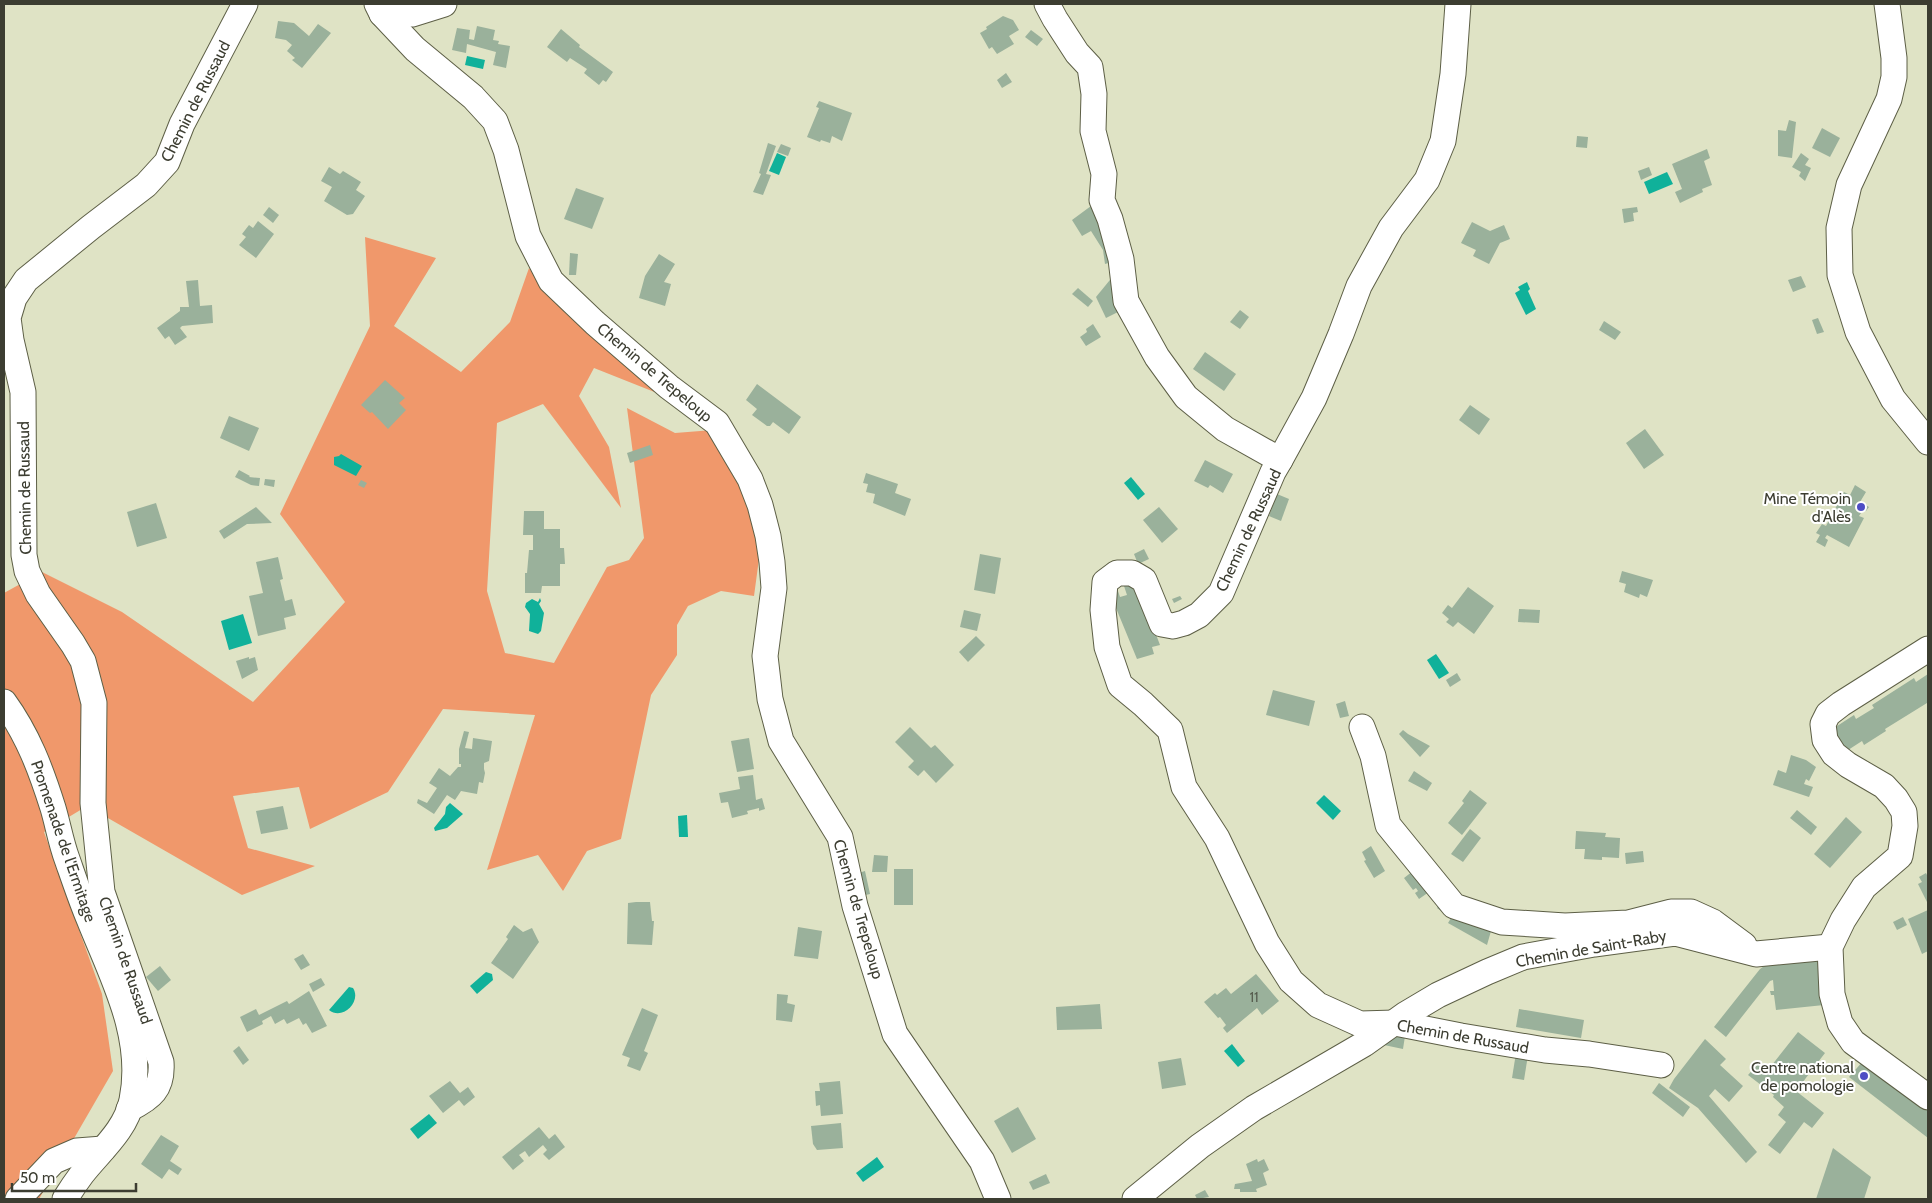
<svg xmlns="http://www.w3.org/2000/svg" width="1932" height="1203" font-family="Cabin,sans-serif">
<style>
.forest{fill:#f0986b}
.water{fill:#10b19a}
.building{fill:#9ab19b}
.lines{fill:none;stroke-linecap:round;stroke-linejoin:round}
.minor-casing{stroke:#5d5f46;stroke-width:27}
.minor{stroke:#fff;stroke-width:25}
.poi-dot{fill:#4e4dc4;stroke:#fff;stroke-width:2}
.labels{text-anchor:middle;stroke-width:4;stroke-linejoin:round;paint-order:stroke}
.number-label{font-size:14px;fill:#545a4c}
.street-label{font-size:16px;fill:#3c3d31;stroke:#fff}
.poi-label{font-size:16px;fill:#3c3d31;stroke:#fff;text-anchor:end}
</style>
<rect width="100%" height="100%" fill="#dfe3c5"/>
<polygon class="forest" points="365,237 436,258 394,326 461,372 510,322 529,268 556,303 672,399 594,368 579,396 609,447 621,508 543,404 497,423 487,591 505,653 554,663 607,567 629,560 644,538 627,408 675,433 713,430 750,500 761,544 754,596 721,591 688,606 677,625 677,655 651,695 621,839 587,851 563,891 538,855 487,870 535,715 443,709 388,792 310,829 299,787 233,796 248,848 315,866 242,895 87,806 44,832 102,994 113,1071 39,1199 4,1199 4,593 42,572 122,612 253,702 345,602 280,514 370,326"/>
<g class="water">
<polygon points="467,56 485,60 483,69 465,65"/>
<polygon points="777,153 786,157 779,175 769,171"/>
<polygon points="1667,172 1673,184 1649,194 1644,182"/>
<polygon points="1527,282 1530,289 1528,291 1536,309 1526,315 1515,293 1520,290 1518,287"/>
<polygon points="341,454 362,466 356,476 334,465 334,457 339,456"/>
<polygon points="1131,477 1145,494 1138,500 1124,483"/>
<polygon points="540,598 541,601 539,604 544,613 541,631 538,634 529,631 530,614 525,607 526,603 532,599 538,602"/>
<polygon points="243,614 252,643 229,650 221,621"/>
<polygon points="1436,654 1449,673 1439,679 1427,660"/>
<polygon points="1324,795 1341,811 1333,820 1316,803"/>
<polygon points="450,803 463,814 447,828 435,831 434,828 445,814 446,807"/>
<polygon points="687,815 688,837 679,837 678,816"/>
<polygon points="486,972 492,974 493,980 477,994 470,986"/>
<path d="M349,987L353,988C362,1002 342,1021 329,1010Z"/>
<polygon points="1232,1044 1245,1061 1238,1067 1224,1051"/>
<polygon points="429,1114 437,1123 418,1139 410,1129"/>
<polygon points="877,1157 884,1167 863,1182 856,1173"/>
</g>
<g class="building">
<polygon points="1003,16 1013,20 1019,30 1009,36 1014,44 997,54 992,47 989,49 980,33 987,29 986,27"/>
<polygon points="278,21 294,23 309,36 318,24 331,33 302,68 292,60 295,58 287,51 292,45 286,40 275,38"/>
<polygon points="477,26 495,30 493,40 499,41 498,44 510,46 506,68 493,65 496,52 467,44 466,53 452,50 457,28 470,30 469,39 474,40"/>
<polygon points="561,29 580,45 579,47 613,72 606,82 603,80 599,85 584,73 587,69 570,58 567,62 547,47"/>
<polygon points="1031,30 1043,39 1037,46 1025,37"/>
<polygon points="1006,73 1012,82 1002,88 997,80"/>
<polygon points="819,101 852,113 842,141 832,136 830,143 821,140 820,142 807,137 819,108 816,107"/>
<polygon points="1789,120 1796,122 1792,158 1778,156 1778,130 1786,131"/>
<polygon points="1822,128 1840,138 1830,157 1812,148"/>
<polygon points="1577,136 1588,137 1587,148 1576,147"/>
<polygon points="768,143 776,146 766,174 771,175 763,195 753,192 761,174 759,173"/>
<polygon points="781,144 791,148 788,156 777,152"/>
<polygon points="1707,149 1710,158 1704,161 1712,185 1702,189 1703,192 1680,203 1675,192 1682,189 1672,164"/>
<polygon points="1801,153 1809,159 1805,165 1811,168 1805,181 1799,176 1801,172 1792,167"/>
<polygon points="329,167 340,174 343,171 361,182 356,190 365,196 353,214 347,215 324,201 332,187 321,181"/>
<polygon points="1649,167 1652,175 1641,180 1638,171"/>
<polygon points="576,188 604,198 592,229 564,219"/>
<polygon points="1091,206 1097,217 1112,262 1105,264 1103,250 1091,231 1082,236 1072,220"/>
<polygon points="269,207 279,215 273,223 263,215"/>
<polygon points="1637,207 1638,212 1633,213 1634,221 1624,223 1622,209"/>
<polygon points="258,221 274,234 256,258 239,245 246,237 242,234 249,225 253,228"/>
<polygon points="1472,222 1490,231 1504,225 1510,239 1500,243 1489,264 1473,256 1476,250 1461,243"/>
<polygon points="570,253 578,254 576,275 569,275"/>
<polygon points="659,254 675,264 664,282 671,284 665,306 639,298 645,276"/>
<polygon points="1114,275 1124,309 1106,318 1096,297"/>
<polygon points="1801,276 1806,287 1793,292 1788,280"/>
<polygon points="198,280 200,306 212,305 213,323 182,326 180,328 187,337 175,345 169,336 165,339 157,328 180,311 180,307 189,307 186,281"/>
<polygon points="1078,288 1093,301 1088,307 1072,294"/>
<polygon points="1240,310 1249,317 1240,329 1230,322"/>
<polygon points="1818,318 1824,332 1817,334 1812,320"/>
<polygon points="1604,321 1621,332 1615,340 1599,330"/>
<polygon points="1093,324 1101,337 1086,346 1080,337 1087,332 1086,329"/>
<polygon points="1205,352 1236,374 1224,391 1193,369"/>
<polygon points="385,380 405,398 399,403 406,410 388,429 372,412 370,413 361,405"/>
<polygon points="757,384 801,417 789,434 773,422 770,426 767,426 752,415 757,409 746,400"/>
<polygon points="1470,405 1490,419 1479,435 1459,420"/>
<polygon points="229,416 259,428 249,451 220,438"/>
<polygon points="1645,429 1664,455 1644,469 1626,443"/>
<polygon points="650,445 653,455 630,463 627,453"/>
<polygon points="1205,460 1233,474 1223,493 1210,485 1208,488 1194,481"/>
<polygon points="239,470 250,476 249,477 260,478 259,486 251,485 235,477"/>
<polygon points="866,473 898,484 895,493 911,499 905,516 873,503 875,494 866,492 868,484 863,483"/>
<polygon points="265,479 275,480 274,487 264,485"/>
<polygon points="361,480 367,483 364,488 358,485"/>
<polygon points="1855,485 1866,492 1860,502 1869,507 1866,511 1863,510 1859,516 1864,518 1849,547 1827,535 1825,538 1828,540 1825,547 1816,542 1820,535 1816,533 1822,524 1826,526 1844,492 1850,495"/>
<polygon points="1277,494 1289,499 1281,521 1269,516"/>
<polygon points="156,503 167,538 137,547 127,512"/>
<polygon points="256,507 272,523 247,524 224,539 219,531"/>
<polygon points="1159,507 1178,529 1162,543 1143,520"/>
<polygon points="524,511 544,511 544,529 560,529 560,548 564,548 565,564 560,564 560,586 542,586 541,593 525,593 525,573 527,573 529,550 533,550 533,535 523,535"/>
<polygon points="1144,549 1149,559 1138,564 1134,554"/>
<polygon points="980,554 1001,558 995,594 974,590"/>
<polygon points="278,557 283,579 280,580 285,601 292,599 296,615 284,618 286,629 258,636 249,596 263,593 256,562"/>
<polygon points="1622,571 1653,580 1647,597 1640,594 1639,598 1624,592 1626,584 1619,582"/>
<polygon points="1136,582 1160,645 1152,647 1154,654 1137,659 1109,591 1117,588 1120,597 1127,595 1124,586"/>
<polygon points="1468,587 1494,606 1474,634 1458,622 1453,627 1446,622 1449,619 1442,613 1448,605 1452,608"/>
<polygon points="1180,596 1182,599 1174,603 1172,599"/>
<polygon points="1519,609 1540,610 1539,623 1518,622"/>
<polygon points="964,610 981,614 977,631 960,627"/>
<polygon points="976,636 985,645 968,662 959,652"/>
<polygon points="249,657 249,659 255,657 258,670 242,679 236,661"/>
<polygon points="1457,673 1461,680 1450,687 1446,680"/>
<polygon points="1928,674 1928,705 1927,703 1885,729 1886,731 1864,745 1862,741 1845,752 1831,730 1854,715 1856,719 1874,708 1872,705 1914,678 1916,682"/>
<polygon points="1273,690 1315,701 1309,726 1266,715"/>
<polygon points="1345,701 1349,716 1340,718 1336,704"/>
<polygon points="910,727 931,748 935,745 954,765 936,783 924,770 918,776 908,767 914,761 895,742"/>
<polygon points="1403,730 1408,734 1430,746 1420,757 1399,734"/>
<polygon points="464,731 469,732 465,748 472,749 473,738 492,741 489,761 484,763 484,769 485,773 483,783 479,782 477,794 461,791 455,800 447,795 434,814 417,803 418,799 427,803 437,788 429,783 439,768 450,776 458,767 461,767 461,764 459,764 459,749"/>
<polygon points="749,738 754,769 737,772 731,741"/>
<polygon points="1791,755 1806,760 1816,767 1809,781 1806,779 1804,784 1813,787 1809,797 1773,785 1778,770 1786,773"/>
<polygon points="1414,771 1432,783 1427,791 1408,781"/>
<polygon points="753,775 756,800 762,798 765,809 759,811 759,808 747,811 748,814 732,818 728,802 721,803 719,793 740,789 738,777"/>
<polygon points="1470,790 1487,803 1462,835 1448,823 1464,803 1462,801"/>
<polygon points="283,806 288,829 261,834 256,811"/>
<polygon points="1797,810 1817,827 1811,835 1790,818"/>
<polygon points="1846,817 1862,832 1830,868 1814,854"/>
<polygon points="1470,829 1481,838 1463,862 1451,854"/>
<polygon points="1576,831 1606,833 1605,837 1620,838 1619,858 1602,857 1602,860 1584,859 1585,849 1575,849"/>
<polygon points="1371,846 1385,871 1374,878 1364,861 1366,860 1362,852"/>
<polygon points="1643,851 1644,862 1626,864 1625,853"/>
<polygon points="874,855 888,856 887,872 872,872"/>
<rect x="894" y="869" width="19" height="36"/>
<polygon points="865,871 870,894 857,897 852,875"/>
<polygon points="1413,871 1429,892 1419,899 1415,893 1418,891 1416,888 1413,890 1404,878"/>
<polygon points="1926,873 1928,877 1928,904 1918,884 1922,882 1919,877"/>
<polygon points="636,902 650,902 652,921 654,921 652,945 627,944 628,903"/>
<polygon points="1441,903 1491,931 1487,945 1448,923 1451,918 1437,908"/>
<polygon points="1928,910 1928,951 1922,954 1908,919"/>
<polygon points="1903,917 1907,925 1897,930 1893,922"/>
<polygon points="514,925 523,932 532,928 539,942 513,979 491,963 508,939 506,937"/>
<polygon points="798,927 822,931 818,959 794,956"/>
<polygon points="303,954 310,965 301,970 294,959"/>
<polygon points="1819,958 1824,1005 1776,1010 1774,995 1771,995 1770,991 1774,991 1773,980 1770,981 1726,1037 1714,1027 1760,969 1770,962"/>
<polygon points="160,966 171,980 158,991 146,977"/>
<polygon points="1256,974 1279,1001 1262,1015 1257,1008 1227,1033 1223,1028 1226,1025 1220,1017 1218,1018 1204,1002 1215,993 1217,995 1226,988 1231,994"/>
<polygon points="321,978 325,985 313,992 309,984"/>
<polygon points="309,991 327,1026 312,1033 306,1023 303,1025 299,1018 287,1024 284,1019 275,1024 271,1016 262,1021 263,1024 247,1032 240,1017 256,1009 259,1015 287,1001 289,1004"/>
<polygon points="777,994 788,995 787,1003 795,1005 792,1022 776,1020"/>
<polygon points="1100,1004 1102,1029 1057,1030 1056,1007"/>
<polygon points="642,1008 658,1015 644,1051 648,1053 640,1071 627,1066 630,1058 622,1055"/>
<polygon points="1519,1009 1584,1020 1581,1038 1516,1027"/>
<polygon points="1798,1032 1825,1053 1796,1091 1824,1113 1812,1128 1804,1122 1780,1154 1768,1145 1786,1122 1778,1115 1784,1107 1773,1097 1774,1095 1748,1075 1759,1063 1768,1070"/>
<polygon points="1386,1033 1405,1036 1403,1049 1384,1045"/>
<polygon points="1705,1039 1726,1059 1720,1065 1743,1086 1729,1102 1715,1089 1709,1096 1757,1152 1746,1163 1698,1108 1669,1088 1674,1079"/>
<polygon points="239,1046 249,1060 243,1065 233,1051"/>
<polygon points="1516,1053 1528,1055 1524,1080 1512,1078"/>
<polygon points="1181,1058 1186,1085 1162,1089 1158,1062"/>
<polygon points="1864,1060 1928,1108 1928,1138 1849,1077"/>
<polygon points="450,1081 460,1093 468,1087 475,1097 464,1106 459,1100 443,1113 429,1096"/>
<polygon points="840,1081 843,1114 821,1116 820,1105 816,1106 815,1091 820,1091 819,1083"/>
<polygon points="1659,1083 1690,1107 1683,1117 1652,1093"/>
<polygon points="1018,1107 1036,1139 1012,1153 994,1121"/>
<polygon points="841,1123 843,1148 817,1150 813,1144 811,1126"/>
<polygon points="539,1127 549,1139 555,1134 565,1147 549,1160 543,1154 547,1150 543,1145 529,1157 525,1151 519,1155 524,1161 513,1170 502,1157"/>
<polygon points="161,1135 179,1146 170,1161 182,1169 178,1175 169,1169 162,1179 141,1164"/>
<polygon points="1833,1148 1871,1177 1864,1199 1816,1199"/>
<polygon points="1257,1159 1258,1162 1264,1159 1269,1170 1263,1173 1267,1185 1256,1189 1257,1192 1240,1192 1240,1189 1234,1189 1235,1184 1252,1181 1246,1164"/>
<polygon points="1046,1174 1050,1183 1033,1190 1029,1182"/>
<polygon points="1205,1190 1209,1197 1197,1199 1195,1195"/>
</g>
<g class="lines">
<g class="minor-casing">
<g id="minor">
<polyline points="377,4 382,14 415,49 473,97 495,121 506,150 528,236 551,281 595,323 669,387 717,423 750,479 760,505 768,536 772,562 774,588 765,656 770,699 781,741 840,837 855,906 895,1034 982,1161 998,1199"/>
<polyline points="1047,4 1055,19 1077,53 1090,67 1094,94 1093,131 1104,174 1102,200 1110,219 1121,259 1126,301 1157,357 1186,397 1225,429 1280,460 1273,472 1221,593 1199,615 1184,623 1173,626 1162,624 1144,580 1132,573 1117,573 1105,582 1103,610 1107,647 1120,685 1143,704 1170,730 1184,787 1217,838 1267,943 1291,981 1318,1005 1360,1024 1395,1023 1461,1036 1545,1050 1589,1054 1661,1065"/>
<polyline points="1887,4 1894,58 1894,77 1889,99 1849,185 1839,228 1840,275 1858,332 1893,399 1928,442"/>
<polyline points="382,14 412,14 444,4"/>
<polyline points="1280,460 1314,398 1341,334 1359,286 1391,228 1427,180 1443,141 1453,74 1458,4"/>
<polyline points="1928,649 1841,704 1828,714 1823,724 1825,740 1834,754 1848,765 1884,786 1896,799 1904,812 1905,826 1900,856 1864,887 1843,920 1830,947 1832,994 1840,1023 1853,1042 1928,1097"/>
<path d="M4,702C28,735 41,770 53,808C58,825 61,843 67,859C74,879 81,900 89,919C112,977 145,1036 132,1100C126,1130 100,1151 82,1174C76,1182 70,1191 65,1199"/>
<polyline points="1362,727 1373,756 1388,825 1454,906 1502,922 1565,926 1628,923 1671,912 1691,912 1713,922 1744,945"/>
<path d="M129,1109C151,1098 163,1089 161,1062L102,892L93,803L94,703L83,661L73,644L38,594L27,571L24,555L23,392L11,340L8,318L14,298L26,280L91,227L146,185L167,162L182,124L245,4"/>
<polyline points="18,1199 54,1161 77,1151 103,1149"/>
<polyline points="1135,1199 1200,1146 1254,1108 1364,1044 1406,1014 1438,995 1487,972 1523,957 1594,944 1675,933 1756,954 1830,947"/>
</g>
</g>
<use href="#minor" class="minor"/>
</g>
<g class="poi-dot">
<circle cx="1861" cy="507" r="5"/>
<circle cx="1864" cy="1076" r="5"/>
</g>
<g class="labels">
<g class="number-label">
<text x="1254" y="1002">11</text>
</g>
<g class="street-label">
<text transform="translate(195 101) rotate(-63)" y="6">Chemin de Russaud</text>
<text transform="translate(655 372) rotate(40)" y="6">Chemin de Trepeloup</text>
<text transform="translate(24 488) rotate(-91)" y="6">Chemin de Russaud</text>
<text transform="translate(1248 530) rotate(-65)" y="6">Chemin de Russaud</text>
<text transform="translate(64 841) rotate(71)" y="6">Promenade de l'Ermitage</text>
<text transform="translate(859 909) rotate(74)" y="6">Chemin de Trepeloup</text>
<text transform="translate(1591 948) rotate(-10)" y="6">Chemin de Saint-Raby</text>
<text transform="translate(126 960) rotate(71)" y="6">Chemin de Russaud</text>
<text transform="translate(1463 1036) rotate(10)" y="6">Chemin de Russaud</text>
</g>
<g class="poi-label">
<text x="1851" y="504">Mine Témoin<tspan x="1851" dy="18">d'Alès</tspan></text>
<text x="1854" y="1073">Centre national<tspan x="1854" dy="18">de pomologie</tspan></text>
</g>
</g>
<rect width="1932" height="1203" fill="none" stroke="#3c3d31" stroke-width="10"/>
<path d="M12 1183v8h124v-8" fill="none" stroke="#3c3d31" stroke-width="2.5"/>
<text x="20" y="1183" font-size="15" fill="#3c3d31" stroke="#ffffff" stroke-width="4" paint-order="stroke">50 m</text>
</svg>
